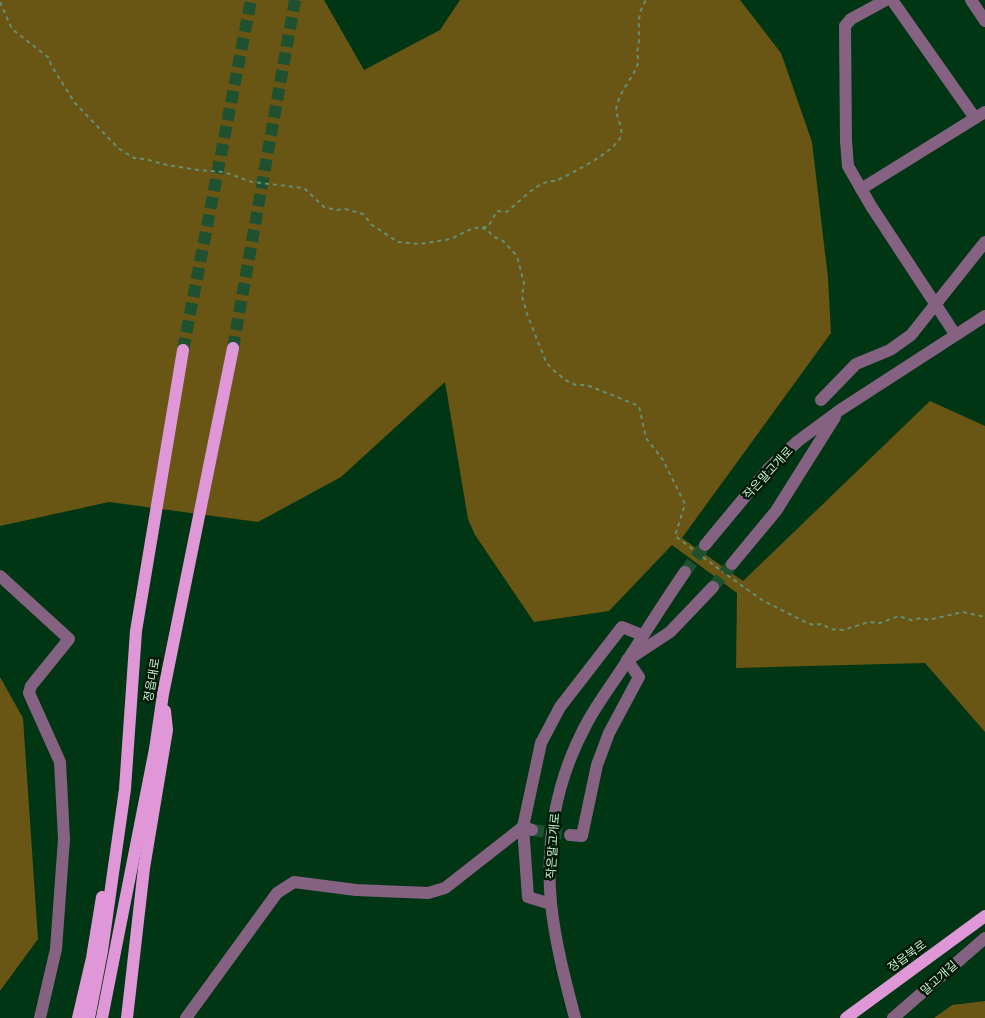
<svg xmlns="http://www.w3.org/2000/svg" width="985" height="1018" font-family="Lora,'Noto Sans KR',serif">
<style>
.forest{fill:#695514}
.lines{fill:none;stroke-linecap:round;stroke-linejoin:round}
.minor-tunnel{stroke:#1f5130;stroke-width:12;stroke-dasharray:12 6;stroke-linecap:butt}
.major-tunnel{stroke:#1f5130;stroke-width:12;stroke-dasharray:12 6;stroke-linecap:butt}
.path{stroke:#659072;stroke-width:2;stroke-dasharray:4 4;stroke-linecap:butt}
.minor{stroke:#866282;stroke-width:12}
.major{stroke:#e097d8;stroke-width:12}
.labels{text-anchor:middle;stroke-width:5;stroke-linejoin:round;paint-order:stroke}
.street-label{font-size:12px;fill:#ccedd2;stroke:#001a07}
</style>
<rect width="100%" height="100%" fill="#003614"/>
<g class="forest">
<polygon points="0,0 324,0 364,70 440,30 460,0 740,0 781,53 812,142 828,278 831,333 682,538 743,581 930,401 985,426 985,732 925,663 736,668 737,593 672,545 609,611 534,622 475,535 468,519 445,382 341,477 258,522 109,502 0,526"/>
<polygon points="0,677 23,718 38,939 0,991"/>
<polygon points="985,1001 985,1018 934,1018 952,1005"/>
</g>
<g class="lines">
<g class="minor-tunnel">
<polyline points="685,572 705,545"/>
<polyline points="713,587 732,564"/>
<polyline points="532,830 570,835"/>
</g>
<g class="major-tunnel">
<polyline points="233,348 295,0"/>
<polyline points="183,350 251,0"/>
</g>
<g class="path">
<path d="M0,2L12,29L49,58L51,65L75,103L118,148L134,158L145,159L167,165L198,170L224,172L252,182L304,188L324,207L336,210L345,209L363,214L372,225L398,242L420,244L451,239L473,228L488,227L497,211L506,212C521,202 536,180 556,181C571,173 618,151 621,135C623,124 614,116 617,105C621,89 635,76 639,60C635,53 639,47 639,40C639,24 637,14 646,0"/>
<polyline points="482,228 488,230 492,236 503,241 517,256 524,283 522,296 527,314 546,362 553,370 567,381 576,385 587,385 639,406 646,438 663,460 685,504 675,536 695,551"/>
<polyline points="703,557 723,572"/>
<polyline points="727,575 762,600 807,623 814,625 822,624 830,629 843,630 869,622 880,623 899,616 911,620 922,618 928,620 963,612 985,617"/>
</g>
<g class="minor">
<polyline points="886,0 851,19 845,26 846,141 848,166 871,206 955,334"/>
<polyline points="892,0 975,118"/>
<polyline points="971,0 985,21"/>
<polyline points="861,189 985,112"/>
<polyline points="821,400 856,364 890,350 911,335 985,242"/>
<polyline points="705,545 768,469 798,441 840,410 985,316"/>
<polyline points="732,564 776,511 835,417"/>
<polyline points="0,576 69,639 31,686 29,693 60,762 64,839 56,949 40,1018"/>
<polyline points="632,657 670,632 713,587"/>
<polyline points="570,835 582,836 597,765 609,733 639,677 627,660"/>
<polyline points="551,904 528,897 523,827 541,743 560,707 622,627 642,635"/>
<polyline points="186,1018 277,893 294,882 356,890 428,893 445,888 523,827 532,830"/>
<path d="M575,1018C565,980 555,942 551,903C545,840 557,777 588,721C599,701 613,683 625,664C645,633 664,602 685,572"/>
<polyline points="893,1018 985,938"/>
</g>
<g class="major">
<polyline points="78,1018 92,958 102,897"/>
<polyline points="89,1018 102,951 125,789 136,631 183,350"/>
<polyline points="102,1018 155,749 163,694 233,348"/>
<polyline points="127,1018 144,868 167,730 165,711"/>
<polyline points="846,1018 985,916"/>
</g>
</g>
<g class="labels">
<g class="street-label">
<text transform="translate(768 473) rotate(-47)" y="4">작은말고개로</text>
<text transform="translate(152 680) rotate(-80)" y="4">정읍대로</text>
<text transform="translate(553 846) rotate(-86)" y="4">작은말고개로</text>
<text transform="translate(907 956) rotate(-36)" y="4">정읍북로</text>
<text transform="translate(939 978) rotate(-42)" y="4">말고개길</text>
</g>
</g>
</svg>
